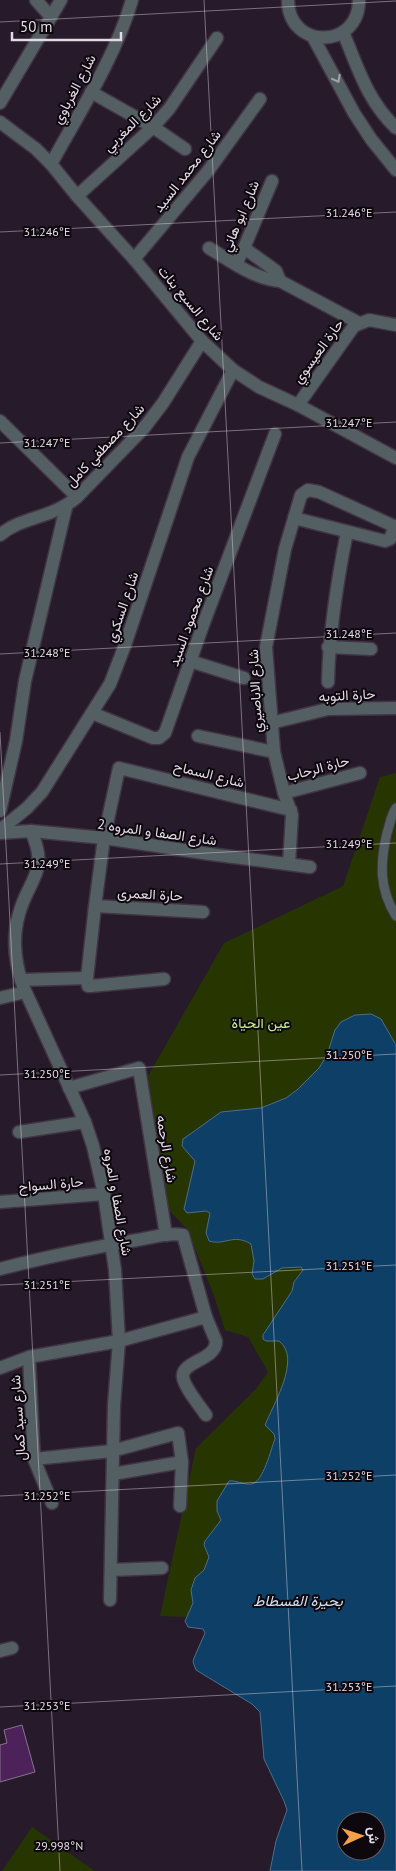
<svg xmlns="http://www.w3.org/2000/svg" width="396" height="1871" font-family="'PT Sans',Vazirmatn,sans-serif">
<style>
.green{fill:#273600}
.water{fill:#0e3f66;stroke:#4e6e8c;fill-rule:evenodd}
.building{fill:#4d225a;stroke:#85758a}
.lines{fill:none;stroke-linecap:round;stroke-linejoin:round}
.lane-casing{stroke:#413545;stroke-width:11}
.street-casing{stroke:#413545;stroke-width:15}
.lane{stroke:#545f64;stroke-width:9}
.street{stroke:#545f64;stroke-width:12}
.oneway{stroke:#a3a3ab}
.ticks{fill:none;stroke:#e3dae5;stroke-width:1;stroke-opacity:0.45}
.labels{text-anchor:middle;stroke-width:4;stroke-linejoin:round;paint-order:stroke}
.street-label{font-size:14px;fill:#e3dae5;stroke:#0d070e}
.park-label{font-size:14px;fill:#c9ed87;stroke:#0d070e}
.water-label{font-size:15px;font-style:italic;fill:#d0e0ef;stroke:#0d070e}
.ticks-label{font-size:12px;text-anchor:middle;fill:#e3dae5;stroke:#0d070e;stroke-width:4;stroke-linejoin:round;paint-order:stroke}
</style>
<rect width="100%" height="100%" fill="#271a2b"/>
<g class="green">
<path d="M396,773V1045L384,1023L341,1022L335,1030L327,1055L319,1068L297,1090L286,1098L261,1108L221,1112L186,1137L183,1139L182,1147L196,1161L184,1209L187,1213L206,1211L210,1214L206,1233L207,1239C218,1247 224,1238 235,1238C239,1239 247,1242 251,1244L258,1279H263L282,1268L300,1267L304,1270L295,1280L292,1291L263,1335L266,1341H279C302,1358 273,1405 265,1425L274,1434L275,1439L262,1474L256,1483L239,1484L234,1482L217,1511L221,1520L205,1541L204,1545L209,1557L204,1570L195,1578L192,1594L193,1603L187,1617L160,1616L196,1448L255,1390L268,1372L248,1337L225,1330L213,1293L187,1229L165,1206L148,1076L224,943L343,886L380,777Z"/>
<polygon points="32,1827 95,1871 2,1871"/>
</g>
<path class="water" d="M371,1014L381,1019L396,1045V1871H270L276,1841L287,1810L284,1801L264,1759L260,1712L252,1704L196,1670L193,1662L194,1658L205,1633L203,1629L188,1627L185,1621L193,1603L191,1590L195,1578L204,1570L209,1557L204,1545L205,1541L221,1520L217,1511V1501L229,1481C236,1480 243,1485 252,1484C263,1482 271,1449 275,1439L274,1434L265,1425C273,1405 302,1358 279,1341H266L263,1339V1335L292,1291L294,1282L303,1270L301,1267L282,1268L263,1279H255L252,1274L254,1261L251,1244C233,1233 225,1246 209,1241L206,1233L210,1213L206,1211L187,1213L184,1209L195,1161L182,1146L183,1139L186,1137L221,1112L261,1108L286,1098L297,1090L319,1068L327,1055L335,1030L341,1022L355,1015ZM346,1821H376V1851H346Z"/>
<polygon class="building" points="22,1725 35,1772 0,1782 0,1745 7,1743 4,1730"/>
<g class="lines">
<g class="lane-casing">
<path id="lane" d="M396,808C391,815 390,824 387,833C380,863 379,889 396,916"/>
</g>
<g class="street-casing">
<g id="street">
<polyline points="36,0 51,17"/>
<path d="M288,0C288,50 359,50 359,0"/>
<path d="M343,32C358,68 367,100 396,128"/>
<polyline points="313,37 354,113 371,139 396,170"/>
<polyline points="91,92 153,127 185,149"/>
<polyline points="0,103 61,0"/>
<polyline points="0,122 36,149 51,164 77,196 134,259 202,341 233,370 259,387 298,405 396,458"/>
<path d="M51,164C79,113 116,56 132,0"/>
<polyline points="77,196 153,127 169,109 217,38"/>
<path d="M209,248C231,261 254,279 280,281L359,323"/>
<polyline points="244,248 272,268 276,271 280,281"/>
<polyline points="134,259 208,171 260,99"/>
<polyline points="236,264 244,248 272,181"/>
<polyline points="298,405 354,326 369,320 396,325"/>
<polyline points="0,421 77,497"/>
<polyline points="294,518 385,541 390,539 395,526"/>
<path d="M0,535C22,516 52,519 77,497L144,428L163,403L202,341"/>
<polyline points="328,647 371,649"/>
<polyline points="190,661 244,678"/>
<path d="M328,682C329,631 337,582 347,532"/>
<polyline points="92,713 153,738 159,738 165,733 203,625 275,434"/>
<polyline points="271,723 328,709 396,708"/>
<polyline points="198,736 274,752"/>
<polyline points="284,793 360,773"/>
<polyline points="0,811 16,741 25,681 66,507"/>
<polyline points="0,830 27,808 42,792 110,684 125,645 188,457 233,370"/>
<path d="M31,831C50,873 28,879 19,914C12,938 15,963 23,986L85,1122L93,1146L104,1194L115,1270L119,1341L114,1405L110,1600"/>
<polyline points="0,833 31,831 104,838 210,854 310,867"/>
<polyline points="289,864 292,815 284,793 274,752 266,647 285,549 301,495 308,490 319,492 396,527"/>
<polyline points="95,906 203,912"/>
<polyline points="87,978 95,906 104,838 119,768 291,810"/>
<polyline points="21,980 87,978 88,986 91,986 164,979"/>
<polyline points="0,998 25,992"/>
<polyline points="69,1088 139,1068 166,1235"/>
<polyline points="19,1132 85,1122"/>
<polyline points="0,1202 104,1194"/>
<path d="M0,1269C45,1257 91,1248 137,1240C151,1238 168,1232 183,1235L206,1317L216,1341C217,1360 181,1361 183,1377C184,1387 200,1406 206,1415"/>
<polyline points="29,1357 34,1459 52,1503"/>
<polyline points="0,1368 29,1357 119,1341 206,1317"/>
<polyline points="34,1459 112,1451 178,1433 182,1462 180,1506"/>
<polyline points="113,1474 182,1462"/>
<polyline points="111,1570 162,1568"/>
<polyline points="0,1651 12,1648"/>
</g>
</g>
<use href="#lane" class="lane"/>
<use href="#street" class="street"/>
</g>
<defs><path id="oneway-chevron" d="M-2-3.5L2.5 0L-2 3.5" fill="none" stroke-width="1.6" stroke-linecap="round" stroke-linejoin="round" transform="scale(1.25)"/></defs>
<use class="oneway" href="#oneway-chevron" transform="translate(337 79) rotate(62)"/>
<path class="ticks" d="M204,0L302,1871M0,22L396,1M0,232L396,212M0,443L396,422M0,654L396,633M0,732L60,1871M0,864L396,843M0,1075L396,1054M0,1285L396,1265M0,1496L396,1475M0,1707L396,1686"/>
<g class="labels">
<g class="street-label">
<text transform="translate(74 89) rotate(-62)" y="5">شارع الغرباوي</text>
<text transform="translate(132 123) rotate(-45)" y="5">شارع المغربي</text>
<text transform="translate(187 171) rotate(-52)" y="5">شارع محمد السيد</text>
<text transform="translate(240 216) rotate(-67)" y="5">شارع ابو هاني</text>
<text transform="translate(191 303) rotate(50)" y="5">شارع السبع بنات</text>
<text transform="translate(318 351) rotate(-54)" y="5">حارة العيسوي</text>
<text transform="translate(105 445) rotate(-47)" y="5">شارع مصطفي كامل</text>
<text transform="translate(122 607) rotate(-71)" y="5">شارع السكري</text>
<text transform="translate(191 616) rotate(-70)" y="5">شارع محمود السيد</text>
<text transform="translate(255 691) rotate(-93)" y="5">شارع الاباصيري</text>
<text transform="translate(347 695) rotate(-3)" y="5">حارة التوبه</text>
<text transform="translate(318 768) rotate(-15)" y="5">حارة الرحاب</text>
<text transform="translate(209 774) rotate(14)" y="5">شارع السماح</text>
<text transform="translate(157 832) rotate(8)" y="5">شارع الصفا و المروه 2</text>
<text transform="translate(150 894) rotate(3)" y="5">حارة العمرى</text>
<text transform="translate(167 1149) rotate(81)" y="5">شارع الرحمه</text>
<text transform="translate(51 1184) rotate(-5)" y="5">حارة السواح</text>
<text transform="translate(118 1202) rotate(80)" y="5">شارع الصفا و المروه</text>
<text transform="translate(18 1418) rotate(-94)" y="5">شارع سيد كمال</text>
</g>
<g class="park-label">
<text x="261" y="1028">عين الحياة</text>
</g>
<g class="water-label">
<text x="298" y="1606">بحيرة الفسطاط</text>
</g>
</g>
<g class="ticks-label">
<text x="349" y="217">31.246°E</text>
<text x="47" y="236">31.246°E</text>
<text x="349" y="427">31.247°E</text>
<text x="47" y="447">31.247°E</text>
<text x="349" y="638">31.248°E</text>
<text x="47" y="657">31.248°E</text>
<text x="349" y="848">31.249°E</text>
<text x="47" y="868">31.249°E</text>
<text x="349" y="1059">31.250°E</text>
<text x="47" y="1078">31.250°E</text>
<text x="349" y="1270">31.251°E</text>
<text x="47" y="1289">31.251°E</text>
<text x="349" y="1480">31.252°E</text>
<text x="47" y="1500">31.252°E</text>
<text x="349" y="1691">31.253°E</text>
<text x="47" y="1710">31.253°E</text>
<text x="59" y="1850">29.998°N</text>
</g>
<g transform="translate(361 1836) rotate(87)"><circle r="24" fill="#0d070e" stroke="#635b64"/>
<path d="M0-4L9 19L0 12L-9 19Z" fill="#f8a14a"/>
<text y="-8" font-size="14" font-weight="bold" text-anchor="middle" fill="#e3dae5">ش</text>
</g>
<path d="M12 32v8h109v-8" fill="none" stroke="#e3dae5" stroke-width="2.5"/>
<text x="20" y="32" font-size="15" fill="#e3dae5" stroke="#0d070e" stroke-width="4" paint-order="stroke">50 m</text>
</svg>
